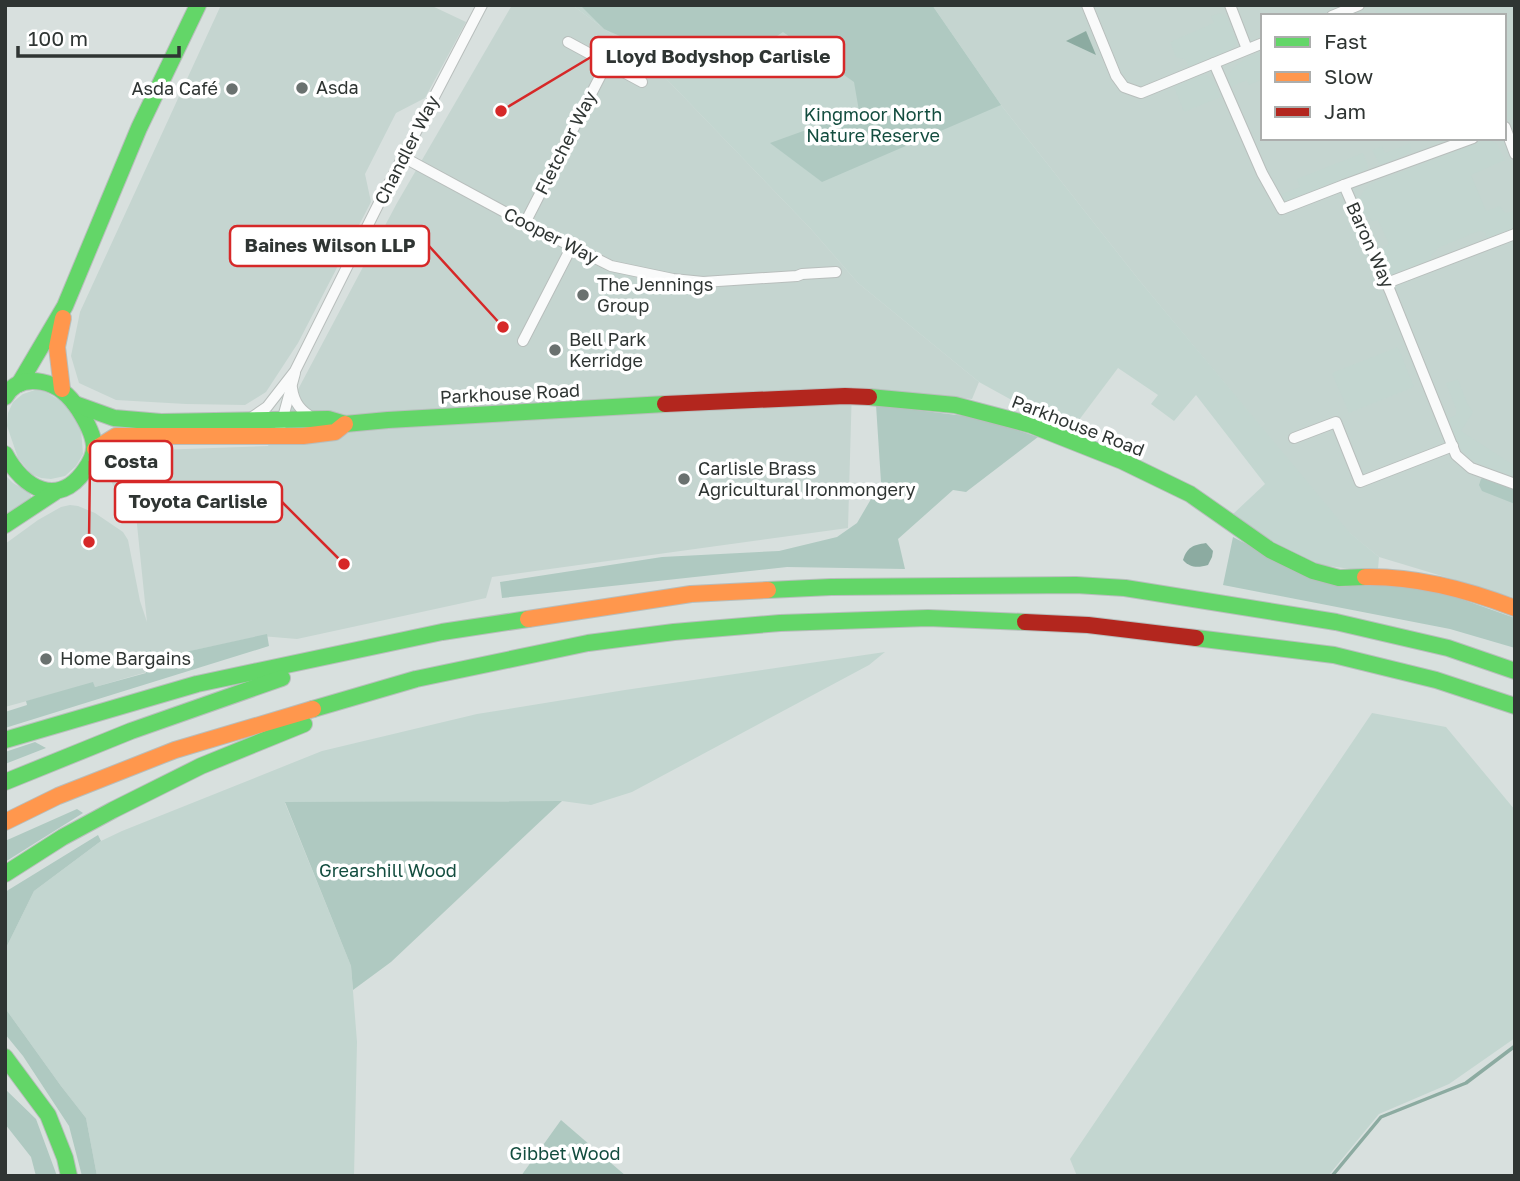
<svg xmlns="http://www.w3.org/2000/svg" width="1520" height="1181" font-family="'Golos Text',sans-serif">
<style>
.built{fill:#c5d5d0;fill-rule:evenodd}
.green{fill:#c3d6d0}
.forest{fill:#afc9c1}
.water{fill:#8caba1}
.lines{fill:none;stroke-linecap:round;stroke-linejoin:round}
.stream{stroke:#8caba1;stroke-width:3.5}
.street-casing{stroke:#b8bebc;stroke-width:12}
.fast-casing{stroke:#b8bebc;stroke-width:18}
.slow-casing{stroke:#b8bebc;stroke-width:18}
.jam-casing{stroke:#b8bebc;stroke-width:18}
.street{stroke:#f9fafa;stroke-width:10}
.fast{stroke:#63d668;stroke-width:16}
.slow{stroke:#ff974d;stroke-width:16}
.jam{stroke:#b3261e;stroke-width:16}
.poi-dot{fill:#6a716f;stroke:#fff;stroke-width:2.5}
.labels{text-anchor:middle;stroke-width:7;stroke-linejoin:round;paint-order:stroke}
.poi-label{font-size:18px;fill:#2f3533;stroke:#fff;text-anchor:start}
.park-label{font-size:18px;fill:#134d3f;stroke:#fff}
.street-label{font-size:18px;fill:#2f3533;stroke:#fff}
.leader{fill:none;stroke:#d62828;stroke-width:2.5}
.callout-dot{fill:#d62828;stroke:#fff;stroke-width:2.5}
.callout{fill:#fff;stroke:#d62828;stroke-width:2.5}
.callout-label{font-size:19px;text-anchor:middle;font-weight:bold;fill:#2f3533}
</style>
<rect width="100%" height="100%" fill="#d8e0de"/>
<g class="built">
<polygon points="221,5 430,5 466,22 425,98 396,113 365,174 371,202 298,343 266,392 245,405 186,404 116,400 79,383 71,356 80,312"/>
<polygon points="512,5 572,5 651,63 810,228 858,283 979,382 972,399 852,387 848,528 492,577 486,598 297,639 261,636 153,659 151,650 141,653 147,672 95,687 93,683 5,707 5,544 38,520 61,507 70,505 78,506 95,513 123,532 128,540 140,601 147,622 135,505 122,501 107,474 113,459 129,451 268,446 397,203"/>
<path d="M932,5H1515V598L1379,557L1347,531L1139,280L1001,105ZM1263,16H1504V138H1263Z"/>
</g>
<g class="green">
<polygon points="572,5 932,5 1001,105 1139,280 1350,533 1379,557 1378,569 1351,569 1321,565 1276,543 1232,515 1265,484 1196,395 1174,421 1151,404 1158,395 1118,368 1070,432 979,382 858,283 810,228 651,63"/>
<polygon points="1381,5 1429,5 1431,11 1421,16 1374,16 1378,7"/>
<path d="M1220,13L1226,16L1237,41C1230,58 1206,63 1190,70L1186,60L1176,57L1170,42L1214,23L1211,16Z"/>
<path d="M1263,51V79L1249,85L1247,80L1228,88C1224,67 1246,58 1263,51Z"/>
<polygon points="1206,75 1214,81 1221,97 1184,112 1174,87 1196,77"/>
<polygon points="1514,90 1515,116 1504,122 1504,94"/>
<polygon points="1490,140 1497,144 1505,160 1471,175 1486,211 1500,206 1505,213 1515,211 1515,232 1488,242 1485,233 1480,231 1471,234 1438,248 1431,256 1431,265 1390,276 1381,256 1383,248 1389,244 1378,220 1373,221 1362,213 1358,201 1363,192 1370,184 1482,141"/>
<polygon points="1411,143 1410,153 1382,165 1379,163 1372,150 1382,146 1385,153"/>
<polygon points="1363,153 1368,166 1366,174 1287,204 1279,195 1300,187 1297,179"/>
<polygon points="1398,347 1414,387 1349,413 1332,373"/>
<path d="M1458,379L1467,403L1473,412L1461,431L1515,466V473L1512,476C1499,471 1475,464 1466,455C1457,446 1453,430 1448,419L1456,415V409L1446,383Z"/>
<polygon points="35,390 44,391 64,403 81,429 83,454 76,466 65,476 51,479 41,478 31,474 18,458 7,426 8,413 13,402 23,394"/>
<polygon points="6,476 13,483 30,493 32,499 5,517"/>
<polygon points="885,652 869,665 632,792 591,805 562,801 285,803 351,966 357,1042 354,1176 97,1176 86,1118 61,1086 5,1008 5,950 34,891 101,841 122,831 322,751 477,714 625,690"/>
<polygon points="1372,713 1446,727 1515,810 1515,1038 1449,1084 1379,1114 1328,1176 1077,1176 1070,1159"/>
</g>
<g class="forest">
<polygon points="580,5 932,5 1001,105 822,182 770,143 859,111 854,82 783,32 715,78 604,29"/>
<polygon points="876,405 981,418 1038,437 966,492 953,490 898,539 905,569 787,567 502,598 500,582 662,557 779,551 837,537 857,523 881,482"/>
<polygon points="1486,476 1515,488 1515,504 1482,491 1479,485 1481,479"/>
<polygon points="1233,537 1306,575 1340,587 1385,582 1447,594 1515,618 1515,648 1450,629 1223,585"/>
<polygon points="267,634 269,646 5,728 5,712 27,705 26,701 93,682 95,687 146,673 141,653 151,650 153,659"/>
<polygon points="35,742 46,748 5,764 5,752"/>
<polygon points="562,801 391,962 353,990 351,966 285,802"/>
<polygon points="77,809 83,813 5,862 5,841"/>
<polygon points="98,835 101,841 34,891 5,950 5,892"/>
<polygon points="5,1008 61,1086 86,1118 97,1176 82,1176 69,1126 23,1056 5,1034"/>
<polygon points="5,1089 36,1119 57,1176 36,1176 31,1157 5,1124"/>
<polygon points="561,1120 626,1176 521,1176"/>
</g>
<g class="water">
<polygon points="1086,31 1096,55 1066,41"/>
<path d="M1206,543L1213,551L1212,557L1208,565C1198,568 1190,568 1183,560C1187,547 1193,545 1206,543Z"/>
</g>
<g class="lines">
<polyline class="stream" points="1332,1176 1381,1117 1466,1083 1515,1046"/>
<g class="street-casing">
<g id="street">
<polyline points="1087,5 1116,76 1124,87 1141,93 1263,43"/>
<polyline points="1230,5 1247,49"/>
<polyline points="1332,16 1359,5"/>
<polyline points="568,42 642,82"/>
<polyline points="1214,63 1262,173 1282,209 1344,185 1390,291 1456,455 1471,468 1515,484"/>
<polyline points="1505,127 1515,154"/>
<polyline points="403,157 525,223 611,266 673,279 703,282 797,276 802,274 836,272"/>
<polyline points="1344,185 1473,138"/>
<polyline points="525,223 607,63"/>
<polyline points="1387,283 1515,234"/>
<polyline points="523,341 572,246"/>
<path d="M292,388C294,403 301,411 313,418"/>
<polyline points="248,420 267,407 295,371 382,197 482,5"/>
<polyline points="278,436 295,373"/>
<polyline points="1294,438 1336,422 1360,482 1453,446"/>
</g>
</g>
<g class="fast-casing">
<g id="fast">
<polyline points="19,384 65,306 139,128 198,5"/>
<path d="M5,397C13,383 26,379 42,382C59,385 70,396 79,410C86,421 93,433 94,445C95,454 90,463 85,470C58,509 23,488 5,454"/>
<polyline points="869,397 955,405 1031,425 1122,461 1190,494 1270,550 1313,571 1339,578 1365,577"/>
<polyline points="75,404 114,418 161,422 328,419 345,424 388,420 665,404"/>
<polyline points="5,525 55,492"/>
<polyline points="768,590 831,587 1076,585 1125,588 1336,622 1448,648 1515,671"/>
<polyline points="1196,638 1334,655 1436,680 1515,706"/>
<polyline points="313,709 416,679 588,643 674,632 780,623 928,618 1025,622"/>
<polyline points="5,740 197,684 442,632 528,619"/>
<polyline points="5,782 131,731 282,678"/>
<polyline points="5,874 63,837 113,810 201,766 304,724"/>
<polyline points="5,1057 48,1115 65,1158 69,1176"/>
</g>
</g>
<g class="slow-casing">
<g id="slow">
<polyline points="62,389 57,347 63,318"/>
<polyline points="95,449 116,436 303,436 335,432 345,424"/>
<path d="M1365,577C1416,576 1468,590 1515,608"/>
<polyline points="528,619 691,594 768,590"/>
<polyline points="5,822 58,796 175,750 313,709"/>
</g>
</g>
<g class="jam-casing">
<g id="jam">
<polyline points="665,404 845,396 869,397"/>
<polyline points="1025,622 1088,625 1196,638"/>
</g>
</g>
<use href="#street" class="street"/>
<use href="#fast" class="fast"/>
<use href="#slow" class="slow"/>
<use href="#jam" class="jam"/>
</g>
<g class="poi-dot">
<circle cx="302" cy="88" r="7"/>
<circle cx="232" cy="89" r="7"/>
<circle cx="583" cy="295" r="7"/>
<circle cx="555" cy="350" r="7"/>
<circle cx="684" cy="479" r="7"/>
<circle cx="46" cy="659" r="7"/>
</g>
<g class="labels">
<g class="poi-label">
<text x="316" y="94">Asda</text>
<text x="218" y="95" text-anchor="end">Asda Café</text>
<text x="597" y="291">The Jennings<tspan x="597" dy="21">Group</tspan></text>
<text x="569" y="346">Bell Park<tspan x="569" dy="21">Kerridge</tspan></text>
<text x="698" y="475">Carlisle Brass<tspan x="698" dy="21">Agricultural Ironmongery</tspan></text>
<text x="60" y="665">Home Bargains</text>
</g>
<g class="park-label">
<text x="873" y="121">Kingmoor North<tspan x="873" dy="21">Nature Reserve</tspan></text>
<text x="388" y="877">Grearshill Wood</text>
<text x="565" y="1160">Gibbet Wood</text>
</g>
<g class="street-label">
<text transform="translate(566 143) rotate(-63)" y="6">Fletcher Way</text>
<text transform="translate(407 150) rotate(-63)" y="6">Chandler Way</text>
<text transform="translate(551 236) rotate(27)" y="6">Cooper Way</text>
<text transform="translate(1370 245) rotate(66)" y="6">Baron Way</text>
<text transform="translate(510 394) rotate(-3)" y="6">Parkhouse Road</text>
<text transform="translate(1078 426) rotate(21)" y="6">Parkhouse Road</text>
</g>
</g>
<path class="leader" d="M501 111L591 57M503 327L429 246M89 542L90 461M344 564L282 502"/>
<g class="callout-dot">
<circle cx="501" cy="111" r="7"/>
<circle cx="503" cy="327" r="7"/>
<circle cx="89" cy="542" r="7"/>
<circle cx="344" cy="564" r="7"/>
</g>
<g class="callout">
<rect x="591" y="37" width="253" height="40" rx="7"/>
<rect x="230" y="226" width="199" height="40" rx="7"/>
<rect x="90" y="441" width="82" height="40" rx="7"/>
<rect x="115" y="482" width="167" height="40" rx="7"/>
</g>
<g class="callout-label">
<text x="718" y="63">Lloyd Bodyshop Carlisle</text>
<text x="330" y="252">Baines Wilson LLP</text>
<text x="131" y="468">Costa</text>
<text x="198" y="508">Toyota Carlisle</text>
</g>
<rect width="1520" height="1181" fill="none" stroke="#2f3533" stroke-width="14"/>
<rect x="1261" y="14" width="245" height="126" fill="#ffffff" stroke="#acaead" stroke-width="2"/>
<rect x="1275" y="37" width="35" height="10" fill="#63d668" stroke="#acaead" stroke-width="2"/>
<text x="1324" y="49" font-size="21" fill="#2f3533">Fast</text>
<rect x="1275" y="72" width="35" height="10" fill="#ff974d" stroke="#acaead" stroke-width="2"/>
<text x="1324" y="84" font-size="21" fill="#2f3533">Slow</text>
<rect x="1275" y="107" width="35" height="10" fill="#b3261e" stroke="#acaead" stroke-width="2"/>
<text x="1324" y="119" font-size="21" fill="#2f3533">Jam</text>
<path d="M18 46v10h161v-10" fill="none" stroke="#2f3533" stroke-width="3.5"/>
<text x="28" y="46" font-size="21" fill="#2f3533" stroke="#ffffff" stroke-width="5" paint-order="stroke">100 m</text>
</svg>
